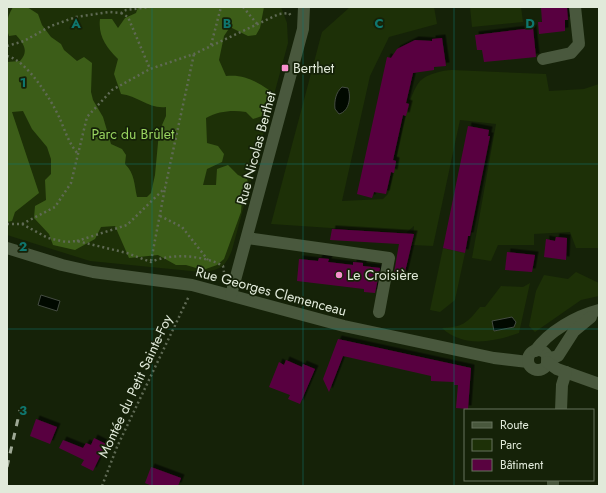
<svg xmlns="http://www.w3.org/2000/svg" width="606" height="493" font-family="Jost,sans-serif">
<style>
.green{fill:#1d3007}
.forest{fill:#3c5d18}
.water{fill:#010900;stroke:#444c41}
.building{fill:#590340;filter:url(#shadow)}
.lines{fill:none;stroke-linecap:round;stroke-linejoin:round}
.path{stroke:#5f6a54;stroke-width:2.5;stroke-dasharray:2 3;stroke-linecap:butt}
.minor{stroke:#49583d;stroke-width:12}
.rail{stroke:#9fa996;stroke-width:3;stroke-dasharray:7 7;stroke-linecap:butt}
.grid{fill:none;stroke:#0f766e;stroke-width:1;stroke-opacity:0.55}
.poi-dot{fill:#f790cd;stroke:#152208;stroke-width:1.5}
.labels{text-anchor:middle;stroke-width:3.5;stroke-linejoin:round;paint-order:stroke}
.poi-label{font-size:14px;fill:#e1eada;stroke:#152208;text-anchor:start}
.park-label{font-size:14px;fill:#99d460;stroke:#152208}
.street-label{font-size:14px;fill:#e1eada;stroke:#152208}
.grid-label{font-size:13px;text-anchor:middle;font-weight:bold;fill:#0f766e;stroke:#152208;stroke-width:3.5;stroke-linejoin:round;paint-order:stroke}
</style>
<defs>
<filter id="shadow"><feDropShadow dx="3.5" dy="-3.5" stdDeviation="0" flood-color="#0009"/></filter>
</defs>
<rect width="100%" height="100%" fill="#152208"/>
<g class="green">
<path d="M7,7H281L287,23L288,43L232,250C225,268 220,270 201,272L90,261L7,235Z"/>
<path d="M350,7H434L437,24L389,37L370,76L342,201L383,199L388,194C397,167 404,99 420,81C427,74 443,70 452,70L546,74L549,91L584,89L599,84V248H576L570,232L534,234V245H498L491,261L472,258L496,124L460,120L433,246L412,245L414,226L406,233L271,224L322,32Z"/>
<polygon points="470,7 521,7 523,22 472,27"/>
<polygon points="443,248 465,253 455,300 440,312 430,310"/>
<polygon points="576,272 599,283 599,296 581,300 535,332 529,326 536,291 544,275 568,279"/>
<path d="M530,283L519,333C494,342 463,348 442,328C463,327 467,323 480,307H485L501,286L523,287Z"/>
</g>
<path class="forest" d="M13,7H27L38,14L42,25L51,37L61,44L64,50L77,61L84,57L92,63L91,92L93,100L103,117L111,144L122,149L126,155L125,164C135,174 134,184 137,197H147L151,193L155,175L159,132L166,116V107C149,109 138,96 121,94L114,74L118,59C106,47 98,36 100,19H112L118,28L125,18L136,13L138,7H264L260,28L256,35L248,36L230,27L224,36L219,60L226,76C244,74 255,81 269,90L262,116L253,119L246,112C232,110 219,111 206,118L207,143L218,146L224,154L222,162L207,169L203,185H216L217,169L228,165L238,175L247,179L249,186L242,199L241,212L224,259L217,265L203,270L186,265H176L158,255L129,258L115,226L101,227L95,239L75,250L53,245L49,234L34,218L35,206L46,200L45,180L51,174V159L47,147L32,129L23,111L12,112L39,193L15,212L12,221L7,222V62L20,61C29,51 24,44 16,35L9,36C5,25 7,17 13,7Z"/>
<g class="water">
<path d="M342,87L348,88C351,96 350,111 339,114L335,109C334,101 336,92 342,87Z"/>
<polygon points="41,295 60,301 57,311 38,305"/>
<polygon points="512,317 516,322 514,327 494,331 492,321"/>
</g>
<g class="building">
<polygon points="541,7 567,8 568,20 565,20 565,31 539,34 538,22 542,22"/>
<polygon points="533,28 536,57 484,62 482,50 477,50 475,35"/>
<polygon points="442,38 446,66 434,67 434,70 413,73 406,103 409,104 406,116 403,115 393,160 396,161 394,173 391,172 386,194 374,192 372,198 357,194 387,57 391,58 397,49 415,40 432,41 432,39"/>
<polygon points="468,126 489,130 488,136 490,136 470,236 468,236 465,253 443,248"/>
<polygon points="332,229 414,234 404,276 394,273 399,244 330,240"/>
<polygon points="556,237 567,238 566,260 544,257 546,239 555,241"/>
<polygon points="507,252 535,255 532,272 505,270"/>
<polygon points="319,258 329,259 328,262 353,265 353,262 363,263 363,266 380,268 375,293 364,292 364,289 297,281 299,259 318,261"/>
<polygon points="338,339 471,368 468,409 456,408 458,385 454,385 454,382 431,381 431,376 343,356 329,392 323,379"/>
<polygon points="286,360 302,367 303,364 315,369 300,404 288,399 290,395 269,387 279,362 284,365"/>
<polygon points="36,419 57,427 50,444 30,436"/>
<polygon points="94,438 106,444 93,471 81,465 84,460 59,448 63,440 83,448 86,443 91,445"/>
<polygon points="151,467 181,478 178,486 152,486 145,483"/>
</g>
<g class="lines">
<g class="path">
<polyline points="243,7 258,25"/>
<polyline points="121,13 128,17 150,69"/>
<polyline points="211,45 221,7"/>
<polyline points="7,46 24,41 51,26 76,17 109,12 121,13 126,10 150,7"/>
<path d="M7,56C27,60 52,101 60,119C65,131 69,143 77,153"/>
<polyline points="160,216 182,227 208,260"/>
<path d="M7,224H22L48,238L66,242L77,241L127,253L151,262C171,253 204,255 223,266L224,272"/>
<polyline points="22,224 55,207 71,183 87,117 112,90 150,69 194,54 279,14 289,13 291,16"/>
<polyline points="77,241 127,225 165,188 194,54"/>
<polyline points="151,261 165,188"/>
<polyline points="102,486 117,447 189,296"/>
</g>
<g class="minor">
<polyline points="543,59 571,53 579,44 575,7"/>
<polyline points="247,238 389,258 379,312"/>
<polyline points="7,248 62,265 93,272 192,285 344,326 494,358 528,362"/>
<polyline points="231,295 303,29 304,7"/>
<circle cx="538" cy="360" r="10"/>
<path d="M535,351C549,331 576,316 599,310"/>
<polyline points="547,359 558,356 574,331 591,317"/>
<polyline points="547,362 557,369 599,384"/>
<polyline points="561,410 562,385 566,372"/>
<polyline points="553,484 553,480"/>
</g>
<polyline class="rail" points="7,467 20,410"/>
</g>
<path class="grid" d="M152,7V486M303,7V486M454,7V486M7,164H599M7,329H599"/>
<g class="poi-dot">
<rect x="281" y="64" width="8" height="8" rx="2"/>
<circle cx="339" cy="275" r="4"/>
</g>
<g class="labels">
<g class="poi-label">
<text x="293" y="73">Berthet</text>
<text x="347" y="280">Le Croisière</text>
</g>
<g class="park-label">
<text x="133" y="139">Parc du Brûlet</text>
</g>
<g class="street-label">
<text transform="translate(256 148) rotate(-75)" y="5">Rue Nicolas Berthet</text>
<text transform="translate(271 291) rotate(15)" y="5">Rue Georges Clemenceau</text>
<text transform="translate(135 386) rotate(-65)" y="5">Montée du Petit Sainte-Foy</text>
</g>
</g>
<g class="grid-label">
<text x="76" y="28">A</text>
<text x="227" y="28">B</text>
<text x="379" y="28">C</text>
<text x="530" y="28">D</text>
<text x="23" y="87">1</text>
<text x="23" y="251">2</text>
<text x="23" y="415">3</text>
</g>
<rect width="606" height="493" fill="none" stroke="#e1eada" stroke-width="16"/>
<rect x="464" y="409" width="130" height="72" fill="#152208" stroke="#67725c"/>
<rect x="472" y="422" width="20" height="6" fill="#49583d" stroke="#67725c"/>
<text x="500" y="429" font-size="12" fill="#e1eada">Route</text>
<rect x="472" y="439" width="20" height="12" fill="#1d3007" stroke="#67725c"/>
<text x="500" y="449" font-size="12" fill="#e1eada">Parc</text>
<rect x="472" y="459" width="20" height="12" fill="#590340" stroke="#67725c"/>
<text x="500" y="469" font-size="12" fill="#e1eada">Bâtiment</text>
</svg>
